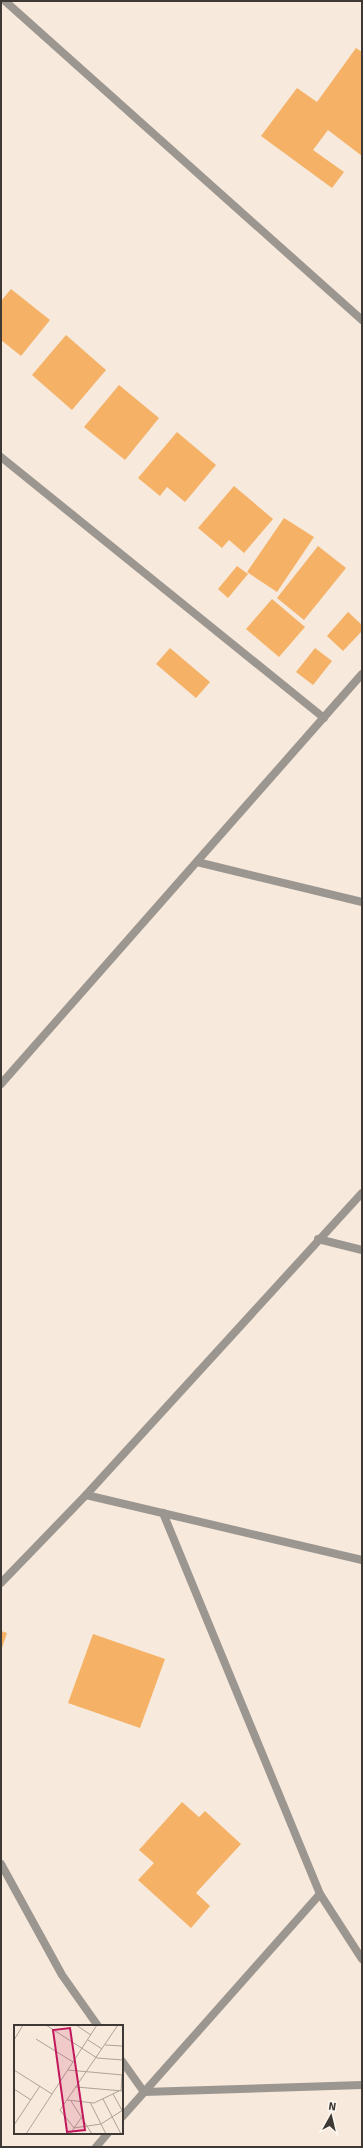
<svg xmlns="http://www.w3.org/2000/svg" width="363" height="2148" font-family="Signika,sans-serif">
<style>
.building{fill:#f5b266}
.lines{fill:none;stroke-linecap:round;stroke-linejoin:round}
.minor{stroke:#9c9690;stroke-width:8}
.inset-road{fill:none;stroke:#ada398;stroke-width:1}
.view{fill:#c2185b;fill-opacity:0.15;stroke:#c2185b;stroke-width:2}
.inset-edge{fill:none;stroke:#3e3934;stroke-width:2}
</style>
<rect width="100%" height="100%" fill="#f7e9db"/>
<g class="building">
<polygon points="356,48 362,52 362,156 328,130 313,150 344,172 332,188 261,136 297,88 317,102"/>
<polygon points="11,289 50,320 21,356 1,340 1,301"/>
<polygon points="66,335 106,370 72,410 32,375"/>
<polygon points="119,385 159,418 125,460 84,427"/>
<polygon points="177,432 216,465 185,502 167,487 160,496 138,478"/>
<polygon points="234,486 273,519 244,553 229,540 222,548 198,528"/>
<polygon points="284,518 314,537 277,592 247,572"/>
<polygon points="318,546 346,568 304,620 277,598"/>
<polygon points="237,566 248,574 228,598 218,589"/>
<polygon points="272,599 305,627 279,657 246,629"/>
<polygon points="348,612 362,625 362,631 343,651 327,636"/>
<polygon points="170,648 210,682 196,698 156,664"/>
<polygon points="315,648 332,661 313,685 296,672"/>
<polygon points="1,1631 7,1633 1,1651"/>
<polygon points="93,1634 165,1659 140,1728 68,1703"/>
<polygon points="182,1802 199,1817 205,1811 241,1844 196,1893 210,1906 191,1928 138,1880 154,1863 139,1850"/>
</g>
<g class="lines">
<g class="minor">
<polyline points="5,1 362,320"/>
<polyline points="1,457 324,718"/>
<polyline points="197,862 362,902"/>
<polyline points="1,1084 362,674"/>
<polyline points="318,1239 362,1250"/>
<polyline points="86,1495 362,1560"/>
<polyline points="163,1513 320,1894 362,1959"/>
<polyline points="1,1583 86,1495 362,1193"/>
<polyline points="1,1864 62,1975 98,2026"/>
<polyline points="122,2061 144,2092 362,2085"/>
<polyline points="122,2117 320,1894"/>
<polyline points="96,2147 108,2133"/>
</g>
</g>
<g transform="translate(14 2025)">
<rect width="109" height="109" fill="#f7e9db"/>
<path class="inset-road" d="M32,0L83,33L109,35M62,0L77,10M104,0L46,85L60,103L87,99L109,85M22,14L59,37M0,15L9,0M74,15L88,24M91,20L109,21M0,45L38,69M54,45L109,50M62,62L109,66M0,64L17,75M107,66L108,50M99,69L109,87M89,74L107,109M53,75L80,78L105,66M57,76L78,109M76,77L92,109M0,100L26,61M12,109L83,0M56,109L67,93"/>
<path class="view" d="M56,3L71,105L53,107L39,5Z"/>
<rect width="109" height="109" class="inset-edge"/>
</g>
<rect width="363" height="2148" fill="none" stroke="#3e3934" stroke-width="4"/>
<g transform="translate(331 2116) rotate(8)" stroke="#fdf8f2" stroke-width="3" paint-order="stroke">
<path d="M0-3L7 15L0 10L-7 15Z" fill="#3e3934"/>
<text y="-6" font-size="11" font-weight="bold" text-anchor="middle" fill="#3e3934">N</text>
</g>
</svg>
